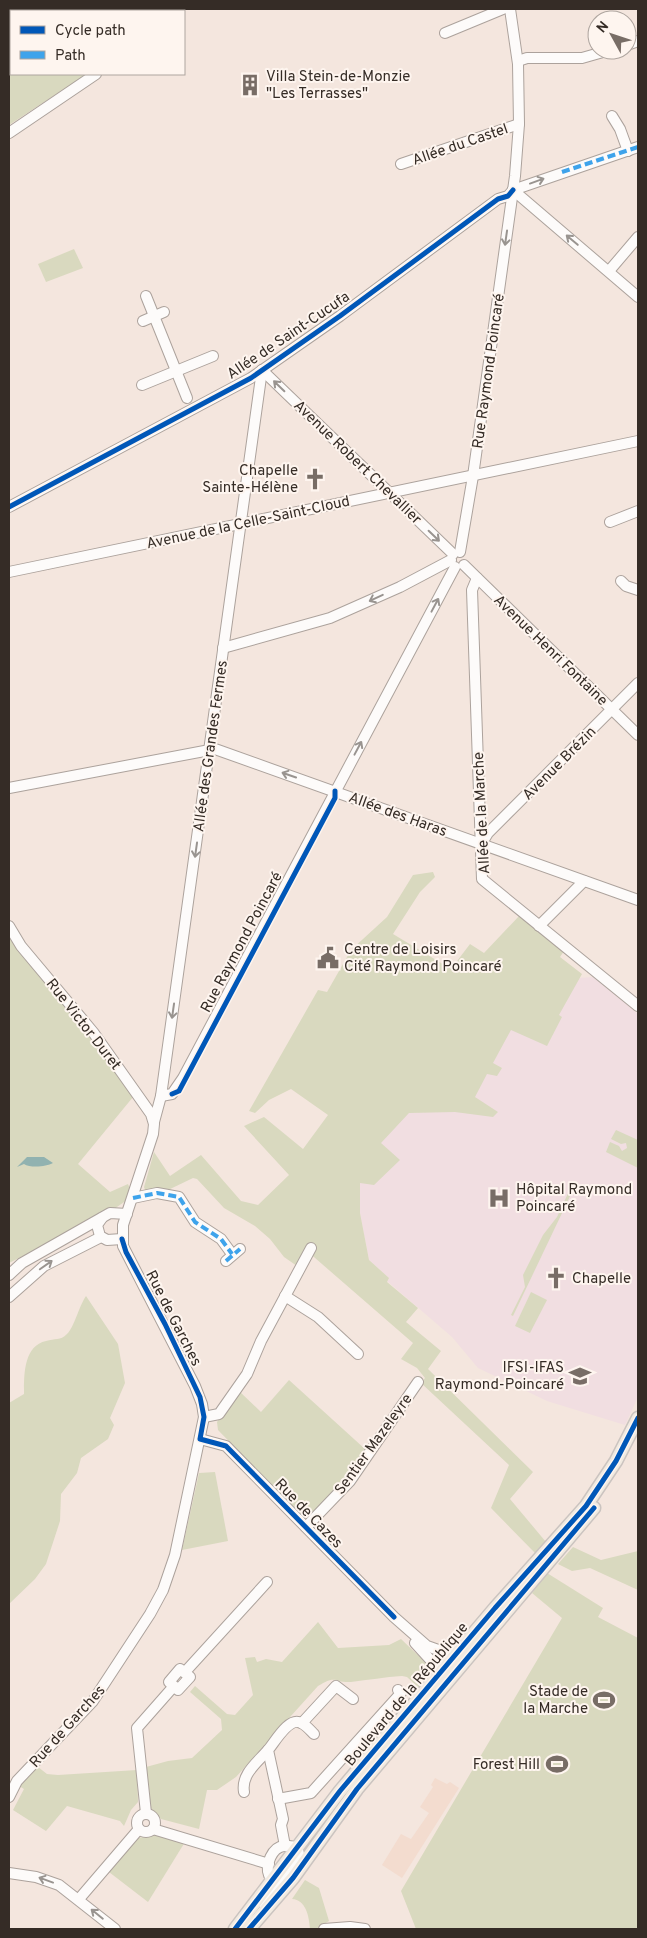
<svg xmlns="http://www.w3.org/2000/svg" width="647" height="1938" font-family="Overpass,sans-serif">
<style>
.built{fill:#f3dccf}
.medical{fill:#f1dee1}
.green{fill:#d9d9bf}
.water{fill:#91b2b0}
.lines{fill:none;stroke-linecap:round;stroke-linejoin:round}
.minor-casing{stroke:#aca29c;stroke-width:12}
.major-casing{stroke:#cbc4c0;stroke-width:15}
.minor{stroke:#fdfbfa;stroke-width:10}
.major{stroke:#f1eae1;stroke-width:12}
.quiet{stroke:#3ea3eb;stroke-width:4;stroke-dasharray:8 4;stroke-linecap:butt}
.cycleway-casing{stroke:#fef5ef;stroke-width:8}
.cycleway{stroke:#0057b8;stroke-width:5}
.oneway{stroke:#999490}
.labels{text-anchor:middle;stroke-width:4;stroke-linejoin:round;paint-order:stroke}
.poi-label{font-size:15px;fill:#352c26;stroke:#fef5ef;text-anchor:start}
.street-label{font-size:15px;fill:#352c26;stroke:#fef5ef}
</style>
<rect width="100%" height="100%" fill="#f4e6de"/>
<polygon class="built" points="435,1778 447,1784 450,1782 459,1788 402,1878 382,1865 401,1834 411,1839 429,1813 420,1807 433,1787 431,1785"/>
<polygon class="medical" points="593,977 638,1014 638,1397 625,1425 547,1401 478,1368 452,1337 387,1281 389,1278 369,1260 360,1213 360,1160 409,1108 578,978"/>
<g class="green">
<polygon points="9,9 170,9 167,11 11,11 11,74 87,74 9,125"/>
<polygon points="74,249 83,268 46,282 38,264"/>
<polygon points="433,872 435,877 420,892 393,934 451,969 470,944 484,953 520,915 564,951 560,957 582,974 559,1015 562,1017 547,1046 511,1030 493,1063 502,1068 497,1076 487,1074 475,1097 498,1112 493,1117 455,1112 409,1113 381,1143 400,1160 374,1185 360,1183 360,1213 369,1260 389,1278 387,1282 418,1308 406,1322 441,1351 428,1369 533,1472 510,1499 546,1542 535,1553 491,1508 509,1465 421,1383 425,1378 417,1368 401,1359 413,1343 307,1251 297,1266 284,1257 270,1239 255,1226 224,1208 197,1179 193,1178 166,1191 145,1190 144,1187 154,1152 170,1176 201,1155 241,1201 258,1205 289,1175 244,1126 264,1117 303,1149 328,1115 291,1089 269,1100 255,1113 249,1111 318,990 327,992 351,950 387,917 413,875"/>
<polygon points="9,935 86,1024 133,1097 78,1164 110,1192 128,1184 130,1189 127,1200 104,1216 9,1263"/>
<polygon points="616,1130 638,1140 638,1168 606,1152 610,1142 619,1146 622,1151 627,1148 626,1143 621,1144 611,1139"/>
<polygon points="570,1189 573,1190 513,1316 511,1315 525,1287 523,1275 543,1235 557,1217"/>
<polygon points="531,1292 547,1300 530,1333 515,1326"/>
<path d="M86,1296L118,1344L125,1383L110,1418L114,1425L108,1439L81,1458L77,1473L61,1494L60,1521L46,1564L35,1579L9,1604V1403L24,1394C24,1377 23,1346 46,1341C55,1338 60,1341 67,1334C74,1328 79,1306 86,1296Z"/>
<polygon points="289,1380 365,1449 347,1477 308,1518 304,1518 218,1430 217,1422 239,1391 261,1412"/>
<polygon points="215,1472 228,1541 182,1550 199,1473"/>
<polygon points="573,1547 601,1560 638,1551 638,1590 590,1568 572,1571 558,1564"/>
<polygon points="547,1573 603,1608 598,1617 638,1638 638,1929 416,1929 401,1891 562,1618 532,1593"/>
<path d="M318,1622L338,1648L389,1645L401,1639L426,1663L428,1678L419,1688L407,1677L402,1676C385,1677 368,1680 351,1682C334,1683 337,1674 318,1686L236,1777L217,1790H207L199,1829L161,1819L148,1805L146,1767L168,1761L192,1758L222,1730L221,1719L190,1692L195,1686L227,1714L235,1715L253,1695L245,1658L255,1657L257,1662L266,1659L282,1662Z"/>
<polygon points="38,1767 47,1774 58,1775 137,1770 138,1802 131,1810 124,1826 120,1821 67,1806 46,1831 13,1810 24,1789 19,1786"/>
<polygon points="158,1834 185,1842 148,1902 109,1872 138,1838"/>
<path d="M305,1880L319,1888L329,1921L316,1929H310C309,1916 306,1900 292,1899Z"/>
</g>
<path class="water" d="M27,1157H44L53,1163C46,1167 30,1168 24,1164L17,1167Z"/>
<g class="lines">
<g class="minor-casing">
<g id="minor">
<polyline points="174,11 177,9"/>
<polyline points="445,33 503,9"/>
<polyline points="627,45 638,41"/>
<polyline points="518,61 527,58 582,58 610,50"/>
<polyline points="612,116 620,129 628,151"/>
<polyline points="9,133 96,74"/>
<polyline points="401,164 519,124"/>
<polyline points="513,190 638,297"/>
<polyline points="513,190 638,147"/>
<polyline points="609,271 638,237"/>
<polyline points="146,296 187,398"/>
<polyline points="143,321 164,312"/>
<polyline points="262,370 453,554"/>
<polyline points="142,385 213,356"/>
<polyline points="9,507 251,378 340,316 498,199 508,196 513,190"/>
<polyline points="610,522 638,511"/>
<polyline points="460,552 473,476 515,176 519,124 518,64 510,9"/>
<polyline points="464,565 638,735"/>
<polyline points="9,572 638,441"/>
<polyline points="477,578 472,590 482,879 638,1006"/>
<polyline points="621,581 626,586 638,590"/>
<polyline points="223,648 330,618 400,587 451,560"/>
<polyline points="9,788 215,749 638,900"/>
<polyline points="482,843 488,833 638,683"/>
<polyline points="9,926 21,946 93,1032 151,1114 154,1124 153,1134 123,1225 123,1246 195,1386 202,1404 204,1417 175,1555 163,1590 150,1614 93,1701 17,1781 9,1797"/>
<polyline points="539,926 584,881"/>
<polyline points="161,1096 172,1094 183,1078 455,567"/>
<polyline points="154,1122 161,1096 262,370"/>
<polyline points="133,1198 157,1193 179,1197 195,1222 221,1239 232,1254"/>
<polyline points="102,1218 97,1225 100,1236 107,1240 122,1239"/>
<polyline points="226,1261 240,1249"/>
<polyline points="9,1275 22,1263 110,1213 127,1214"/>
<polyline points="285,1296 318,1317 358,1354"/>
<polyline points="9,1297 44,1266 101,1237"/>
<polyline points="204,1417 219,1414 247,1374 261,1341 311,1248"/>
<polyline points="200,1439 226,1446 394,1617 427,1646 441,1651 449,1651 461,1643"/>
<polyline points="306,1527 350,1481 418,1382"/>
<polyline points="415,1643 445,1676"/>
<polygon points="180,1669 190,1677 178,1690 169,1682"/>
<polyline points="185,1672 267,1582"/>
<polyline points="302,1723 336,1686 353,1699"/>
<path d="M244,1792C241,1774 257,1763 268,1750"/>
<polyline points="278,1799 311,1793 401,1693 398,1690"/>
<polyline points="146,1813 137,1728 174,1686"/>
<circle cx="146" cy="1823" r="9"/>
<polyline points="153,1829 269,1864"/>
<path d="M285,1846L281,1825L283,1819L268,1750C275,1742 289,1716 301,1723C306,1725 310,1730 314,1734"/>
<polyline points="9,1873 36,1877 59,1885 115,1929"/>
<polyline points="79,1899 139,1829"/>
<path d="M264,1904C275,1889 293,1872 299,1854L297,1847C293,1847 288,1845 284,1846C272,1847 265,1865 269,1875C272,1881 279,1885 284,1889"/>
<polyline points="324,1929 350,1927 365,1929"/>
</g>
</g>
<g class="major-casing">
<g id="major">
<polyline points="235,1929 340,1791 495,1608 586,1506 616,1461 638,1418"/>
<polyline points="249,1929 293,1878 357,1789 594,1508"/>
</g>
</g>
<use href="#minor" class="minor"/>
<use href="#major" class="major"/>
<g class="quiet">
<polyline points="562,172 638,147"/>
<polyline points="133,1198 157,1193 179,1197 195,1222 221,1239 232,1254"/>
<polyline points="226,1261 240,1249"/>
</g>
<g class="cycleway-casing">
<g id="cycleway">
<polyline points="9,507 251,378 340,316 498,199 508,196 513,190"/>
<polyline points="172,1094 179,1091 335,798 335,791"/>
<polyline points="122,1239 126,1252 165,1324 200,1397 204,1417 200,1439 226,1446 394,1617"/>
<polyline points="235,1929 340,1791 495,1608 586,1506 616,1461 638,1418"/>
<polyline points="249,1929 293,1878 357,1789 594,1508"/>
</g>
</g>
<use href="#cycleway" class="cycleway"/>
</g>
<defs><path id="oneway-shaft" d="M-6 0H5M1.5-3L5.5 0L1.5 3" fill="none" stroke-width="1.6" stroke-linecap="round" stroke-linejoin="round" transform="scale(1.25)"/></defs>
<g class="oneway">
<use href="#oneway-shaft" transform="translate(537 181) rotate(-20)"/>
<use href="#oneway-shaft" transform="translate(506 238) rotate(98)"/>
<use href="#oneway-shaft" transform="translate(572 240) rotate(-140)"/>
<use href="#oneway-shaft" transform="translate(279 386) rotate(-136)"/>
<use href="#oneway-shaft" transform="translate(434 536) rotate(44)"/>
<use href="#oneway-shaft" transform="translate(376 598) rotate(155)"/>
<use href="#oneway-shaft" transform="translate(435 605) rotate(-62)"/>
<use href="#oneway-shaft" transform="translate(358 748) rotate(-62)"/>
<use href="#oneway-shaft" transform="translate(289 775) rotate(-161)"/>
<use href="#oneway-shaft" transform="translate(196 850) rotate(98)"/>
<use href="#oneway-shaft" transform="translate(173 1011) rotate(98)"/>
<use href="#oneway-shaft" transform="translate(46 1265) rotate(-35)"/>
<use href="#oneway-shaft" transform="translate(46 1880) rotate(-160)"/>
<use href="#oneway-shaft" transform="translate(97 1914) rotate(-141)"/>
</g>
<defs>
<g id="building-bare" transform="scale(1.725)"><path d="M-4-6H4V6H1V3H-1V6H-4ZM-2.5-4.3h1.7v1.8h-1.7ZM.8-4.3h1.7v1.8H.8ZM-2.5-1h1.7V.8h-1.7ZM.8-1h1.7V.8H.8Z" fill="#786d66" stroke="#fef5ef" stroke-width="2.5" paint-order="stroke"/></g>
<g id="church-bare" transform="scale(1.725)"><path d="M-1.2-6h2.4v3.5h3.3v2.4h-3.3V6h-2.4V-.1h-3.3v-2.4h3.3Z" fill="#786d66" stroke="#fef5ef" stroke-width="2.5" paint-order="stroke"/></g>
<g id="civic-bare" transform="scale(1.725)"><path d="M-.6-6.5H3V-4.5H.6V-3L4-1V1h2V6H-6V1h2V-1L-.6-3ZM-1.2 2.5V6h2.4V2.5Z" fill="#786d66" stroke="#fef5ef" stroke-width="2.5" paint-order="stroke"/></g>
<g id="hospital-bare" transform="scale(1.725)"><path d="M-5-5h3v3.5h4V-5h3V5h-3V1.5h-4V5h-3Z" fill="#786d66" stroke="#fef5ef" stroke-width="2.5" paint-order="stroke"/></g>
<g id="university-bare" transform="scale(1.725)"><path d="M0-5L7-2L0 1L-7-2ZM-4 1L0 2.5L4 1V4Q0 6-4 4Z" fill="#786d66" stroke="#fef5ef" stroke-width="2.5" paint-order="stroke"/></g>
<g id="stadium-bare" transform="scale(1.725)"><path d="M0-5a6.5 5 0 1 0 0 10a6.5 5 0 1 0 0-10ZM-3.5-1.8h7v3.6h-7Z" fill="#786d66" stroke="#fef5ef" stroke-width="2.5" paint-order="stroke"/></g>
</defs>
<g fill-rule="evenodd">
<use href="#building-bare" x="250" y="85"/>
<use href="#church-bare" x="315" y="479"/>
<use href="#civic-bare" x="328" y="958"/>
<use href="#hospital-bare" x="499" y="1198"/>
<use href="#church-bare" x="556" y="1278"/>
<use href="#university-bare" x="580" y="1376"/>
<use href="#stadium-bare" x="604" y="1700"/>
<use href="#stadium-bare" x="557" y="1764"/>
</g>
<g class="labels">
<g class="poi-label">
<text x="266" y="81">Villa Stein-de-Monzie<tspan x="266" dy="17">"Les Terrasses"</tspan></text>
<text x="298" y="475" text-anchor="end">Chapelle<tspan x="298" dy="17">Sainte-Hélène</tspan></text>
<text x="344" y="954">Centre de Loisirs<tspan x="344" dy="17">Cité Raymond Poincaré</tspan></text>
<text x="516" y="1194">Hôpital Raymond<tspan x="516" dy="17">Poincaré</tspan></text>
<text x="572" y="1283">Chapelle</text>
<text x="564" y="1372" text-anchor="end">IFSI-IFAS<tspan x="564" dy="17">Raymond-Poincaré</tspan></text>
<text x="588" y="1696" text-anchor="end">Stade de<tspan x="588" dy="17">la Marche</tspan></text>
<text x="540" y="1769" text-anchor="end">Forest Hill</text>
</g>
<g class="street-label">
<text transform="translate(460 144) rotate(-19)" y="5">Allée du Castel</text>
<text transform="translate(288 335) rotate(-34)" y="5">Allée de Saint-Cucufa</text>
<text transform="translate(488 371) rotate(-82)" y="5">Rue Raymond Poincaré</text>
<text transform="translate(358 462) rotate(44)" y="5">Avenue Robert Chevallier</text>
<text transform="translate(248 522) rotate(-12)" y="5">Avenue de la Celle-Saint-Cloud</text>
<text transform="translate(551 650) rotate(44)" y="5">Avenue Henri Fontaine</text>
<text transform="translate(210 746) rotate(-82)" y="5">Allée des Grandes Fermes</text>
<text transform="translate(559 763) rotate(-45)" y="5">Avenue Brézin</text>
<text transform="translate(481 813) rotate(-93)" y="5">Allée de la Marche</text>
<text transform="translate(398 814) rotate(20)" y="5">Allée des Haras</text>
<text transform="translate(241 942) rotate(-62)" y="5">Rue Raymond Poincaré</text>
<text transform="translate(84 1024) rotate(52)" y="5">Rue Victor Duret</text>
<text transform="translate(174 1318) rotate(63)" y="5">Rue de Garches</text>
<text transform="translate(373 1444) rotate(-54)" y="5">Sentier Mazeleyre</text>
<text transform="translate(309 1513) rotate(46)" y="5">Rue de Cazes</text>
<text transform="translate(406 1694) rotate(-50)" y="5">Boulevard de la République</text>
<text transform="translate(67 1726) rotate(-48)" y="5">Rue de Garches</text>
</g>
</g>
<rect width="647" height="1938" fill="none" stroke="#352c26" stroke-width="20"/>
<rect x="10" y="10" width="175" height="65" fill="#fef5ef" stroke="#aea59f"/>
<rect x="20" y="26" width="25" height="8" fill="#0057b8" stroke="#aea59f"/>
<text x="55" y="35" font-size="15" fill="#352c26">Cycle path</text>
<rect x="20" y="51" width="25" height="8" fill="#3ea3eb" stroke="#aea59f"/>
<text x="55" y="60" font-size="15" fill="#352c26">Path</text>
<g transform="translate(612 35) rotate(310)"><circle r="24" fill="#fef5ef" stroke="#aea59f"/>
<path d="M0-4L9 19L0 12L-9 19Z" fill="#786d66"/>
<text y="-8" font-size="14" font-weight="bold" text-anchor="middle" fill="#352c26">N</text>
</g>
</svg>
